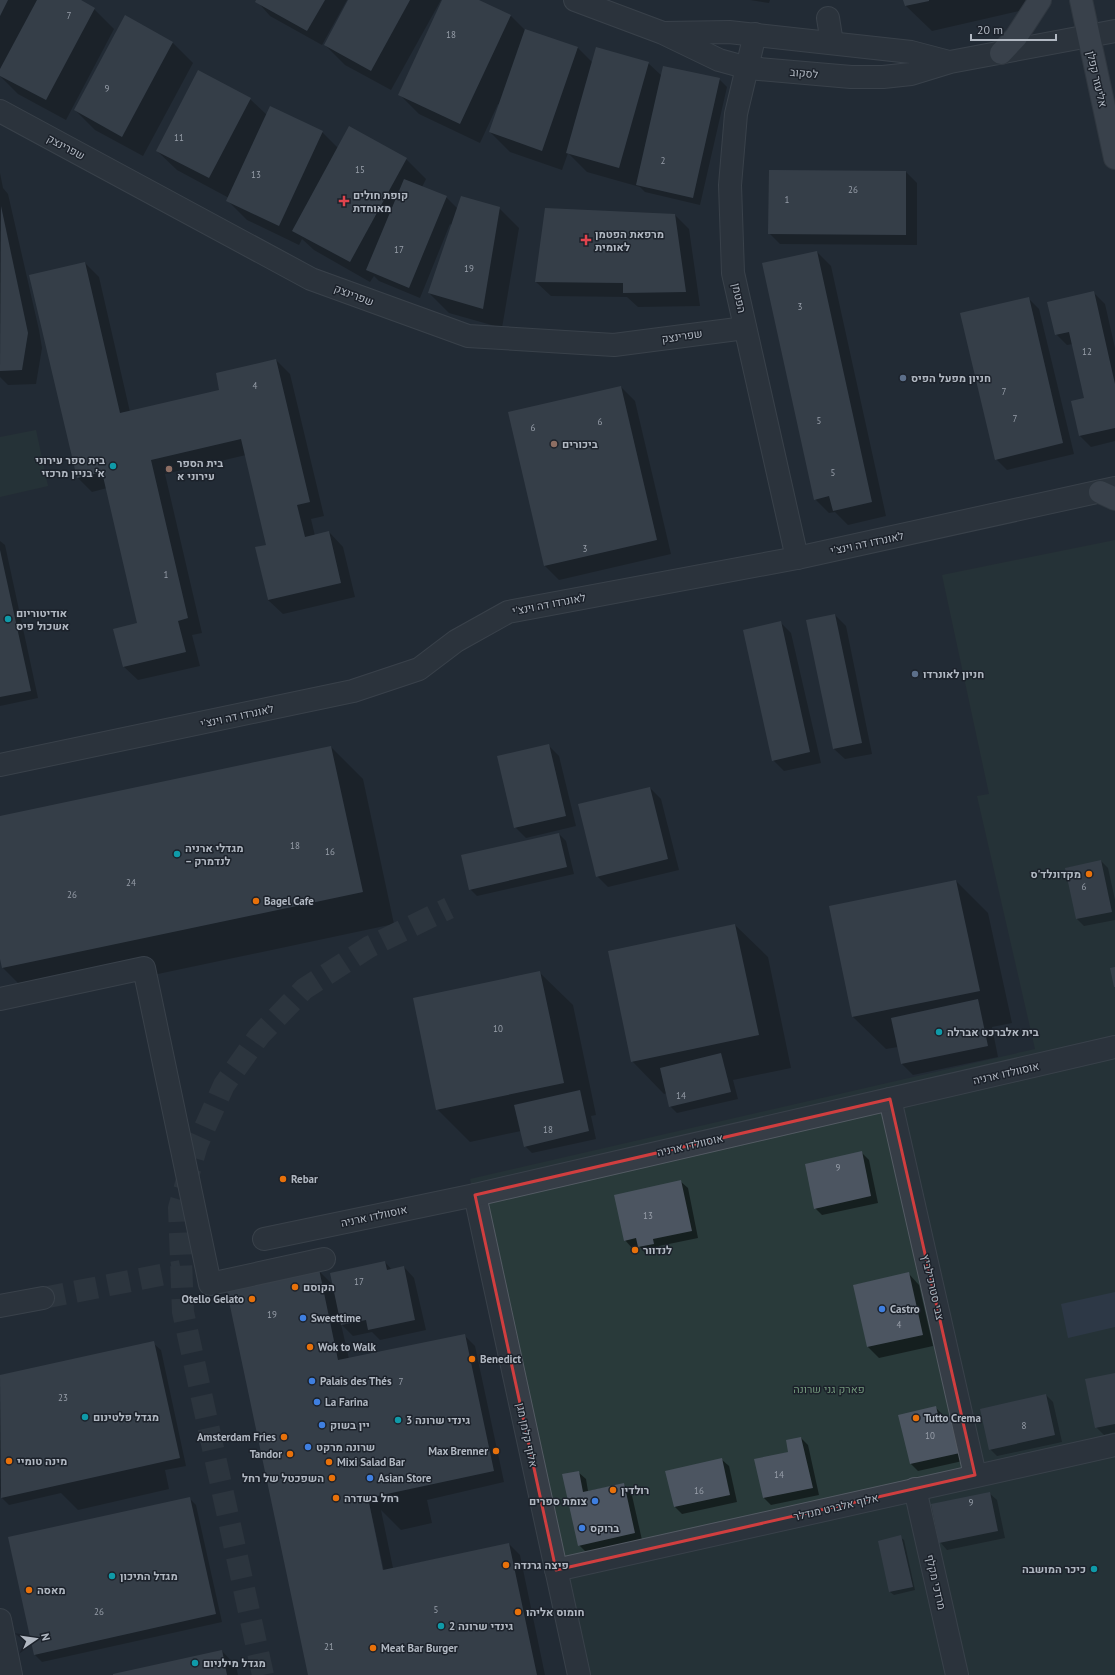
<svg xmlns="http://www.w3.org/2000/svg" width="1115" height="1675" font-family="'PT Sans',Heebo,sans-serif">
<style>
.green{fill:#293a3a}
.water{fill:#3a485c}
.shadow{fill:#0007;fill-rule:evenodd}
.building{fill:#4c5561}
.lines{fill:none;stroke-linecap:round;stroke-linejoin:round}
.minor-tunnel{stroke:#38404a;stroke-width:22;stroke-dasharray:22 11;stroke-linecap:butt}
.minor-casing{stroke:#545b64;stroke-width:24}
.major-casing{stroke:#40464f;stroke-width:24}
.minor{stroke:#363d46;stroke-width:22}
.major{stroke:#545c66;stroke-width:22}
.marked{fill:none;stroke:#d03e3f;stroke-width:3;stroke-linejoin:round}
.health-dot{fill:#e0444e;stroke:#1c222b;stroke-width:1.5}
.service-dot{fill:#5c6f8a;stroke:#1c222b;stroke-width:1.5}
.education-dot{fill:#8d6e63;stroke:#1c222b;stroke-width:1.5}
.culture-dot{fill:#0f9aa8;stroke:#1c222b;stroke-width:1.5}
.food-dot{fill:#e8710a;stroke:#1c222b;stroke-width:1.5}
.shop-dot{fill:#3f7fe0;stroke:#1c222b;stroke-width:1.5}
.labels{text-anchor:middle;stroke-width:3;stroke-linejoin:round;paint-order:stroke}
.number-label{font-size:9px;fill:#989faa}
.street-label{font-size:11px;fill:#b1b8c2;stroke:#1c222b}
.poi-label{font-size:11px;font-weight:bold;fill:#b1b8c2;stroke:#1c222b;text-anchor:start}
.park-label{font-size:11px;fill:#72967b;stroke:#1c222b}
</style>
<rect width="100%" height="100%" fill="#232b35"/>
<g class="green">
<polygon points="36,430 48,486 0,497 0,437"/>
<polygon points="1115,540 1115,1675 576,1675 470,1179 1035,1049 977,796 989,794 942,575"/>
</g>
<polygon class="water" points="1115,1292 1115,1327 1068,1338 1061,1304"/>
<g class="shadow">
<polygon points="0,0 79,0 94,9 114,29 66,120 18,94 0,76"/>
<polygon points="256,0 347,0 322,45 270,16"/>
<polygon points="350,0 441,0 391,90 345,65 325,45"/>
<polygon points="443,0 477,0 511,16 526,31 578,48 593,63 648,63 662,76 719,79 727,87 700,205 645,192 640,187 587,172 568,153 562,170 510,152 490,132 500,105 498,104 480,143 419,114 399,94"/>
<polygon points="750,0 770,0 769,3"/>
<polygon points="904,0 1043,0 1045,5 932,31 906,6"/>
<polygon points="173,43 193,63 143,156 95,130 75,110"/>
<polygon points="250,99 267,115 322,132 338,148 406,159 426,179 422,187 446,197 457,208 499,208 519,228 502,328 449,313 429,293 452,225 450,224 420,298 379,281 374,276 370,282 314,250 302,239 299,245 247,220 227,200 229,198 177,170 157,151"/>
<polygon points="906,172 917,183 917,245 780,244 769,233"/>
<polygon points="0,173 3,188 8,194 39,330 42,348 36,384 8,385 0,377"/>
<polygon points="675,215 689,229 700,306 638,307 627,297 551,296 536,282"/>
<polygon points="817,252 831,266 886,516 848,525 835,512 829,513 815,499"/>
<polygon points="85,263 99,277 130,412 221,391 276,360 290,374 324,516 311,519 315,536 329,532 343,547 355,597 283,614 268,600 256,548 267,545 246,455 165,474 202,633 192,635 200,666 138,680 123,666 139,624 107,488 92,492 77,477"/>
<polygon points="1094,293 1105,304 1115,348 1115,441 1091,447 1080,436 1085,399 1073,344 1067,345 1056,334"/>
<polygon points="1028,298 1039,309 1074,454 1007,470 996,459"/>
<polygon points="621,387 635,401 671,554 559,580 545,566 509,413"/>
<polygon points="0,541 5,545 38,698 0,706"/>
<polygon points="835,615 846,626 872,754 845,759 834,749"/>
<polygon points="780,622 791,633 821,763 784,771 773,760"/>
<polygon points="548,745 559,756 576,826 526,838 515,827"/>
<polygon points="331,747 363,779 394,924 35,1000 3,968 0,954 0,817"/>
<polygon points="650,788 661,799 679,870 608,887 597,876"/>
<polygon points="559,834 566,841 574,874 477,896 470,889"/>
<polygon points="1101,861 1108,868 1115,900 1115,920 1084,926 1077,919 1066,868"/>
<polygon points="956,881 988,913 1012,1023 992,1027 998,1057 913,1075 902,1064 898,1047 886,1049 853,1017 830,907"/>
<polygon points="735,925 768,957 791,1068 733,1080 738,1099 677,1113 670,1106 667,1093 664,1094 632,1061"/>
<polygon points="540,973 573,1005 596,1115 591,1116 596,1139 532,1153 525,1146 521,1131 470,1142 437,1109"/>
<polygon points="861,1152 869,1160 878,1203 822,1215 815,1208"/>
<polygon points="680,1181 688,1188 698,1238 659,1246 660,1251 646,1254 639,1246 632,1248 625,1240"/>
<path d="M385,1262L392,1270L404,1267L414,1278L426,1330L380,1340L372,1332L353,1336L341,1324L349,1359L464,1335L475,1346L504,1482L427,1500L432,1523L401,1530L381,1510L393,1568L509,1544L520,1555L545,1675H309L318,1270L333,1285ZM366,1495L368,1498L403,1658Z"/>
<polygon points="909,1274 919,1285 933,1346 879,1358 868,1347 854,1285"/>
<polygon points="153,1343 161,1350 186,1466 165,1470 169,1489 78,1510 61,1493 9,1505 1,1497 0,1490 0,1376"/>
<polygon points="1115,1374 1115,1432 1104,1435 1096,1427"/>
<polygon points="1046,1395 1053,1402 1062,1442 997,1456 990,1449"/>
<polygon points="936,1408 943,1415 967,1460 918,1471 911,1464 900,1416"/>
<polygon points="801,1438 808,1445 819,1495 771,1505 764,1498 755,1460 790,1452"/>
<polygon points="721,1459 729,1466 737,1502 682,1514 675,1507"/>
<polygon points="578,1472 586,1479 588,1491 623,1484 631,1491 642,1540 586,1552 579,1545"/>
<polygon points="989,1493 997,1500 1005,1538 947,1550 940,1542"/>
<polygon points="189,1498 196,1505 222,1622 42,1662 35,1655"/>
<polygon points="900,1537 904,1540 915,1590 894,1595 890,1592"/>
<polygon points="222,1651 236,1666 238,1675 114,1675"/>
</g>
<g class="building">
<polygon points="0,0 8,0 0,16"/>
<polygon points="37,0 81,0 95,8 46,100 0,76 0,69"/>
<polygon points="256,0 325,0 307,31 255,2"/>
<polygon points="348,0 410,0 371,71 324,45"/>
<polygon points="442,0 479,0 511,15 460,124 398,95"/>
<polygon points="903,0 929,0 929,1 905,6"/>
<polygon points="125,15 173,42 122,137 74,110"/>
<polygon points="525,29 578,47 542,151 489,132"/>
<polygon points="596,47 649,62 619,168 566,153"/>
<polygon points="663,66 720,78 693,198 636,185"/>
<polygon points="198,70 251,98 209,178 156,151"/>
<polygon points="270,106 323,131 279,226 226,201"/>
<polygon points="349,126 407,158 350,262 292,231"/>
<polygon points="769,170 906,171 906,235 768,234"/>
<polygon points="404,179 447,196 409,288 366,270"/>
<polygon points="461,196 500,207 483,309 428,293"/>
<polygon points="1,206 28,333 22,370 0,371"/>
<polygon points="545,208 675,214 686,292 623,293 623,283 535,282"/>
<polygon points="817,251 872,502 833,511 829,496 814,500 762,263"/>
<polygon points="85,262 120,413 219,390 216,373 276,359 310,502 297,505 305,537 329,531 341,583 268,600 255,547 266,545 241,439 151,460 188,618 178,621 186,652 123,667 113,629 137,623 102,472 77,478 29,275"/>
<polygon points="1094,291 1115,384 1115,428 1079,436 1071,401 1084,398 1069,332 1055,335 1047,302"/>
<polygon points="1029,297 1063,443 995,460 960,313"/>
<polygon points="621,386 657,540 544,566 508,412"/>
<polygon points="0,550 31,691 0,697"/>
<polygon points="835,614 862,743 833,749 806,620"/>
<polygon points="781,621 810,752 772,761 743,630"/>
<polygon points="549,744 566,816 514,828 497,756"/>
<polygon points="331,746 363,892 2,968 0,959 0,816"/>
<polygon points="650,787 668,859 596,877 578,804"/>
<polygon points="559,833 567,867 469,890 461,855"/>
<polygon points="1101,860 1112,912 1076,919 1065,868"/>
<polygon points="956,880 980,991 852,1017 829,906"/>
<polygon points="735,924 759,1035 631,1062 608,951"/>
<polygon points="1115,967 1115,987 1114,987 1110,968"/>
<polygon points="540,971 564,1083 436,1110 413,998"/>
<polygon points="978,999 988,1046 901,1064 891,1018"/>
<polygon points="721,1053 731,1092 669,1107 660,1068"/>
<polygon points="580,1090 589,1131 524,1147 514,1105"/>
<polygon points="862,1151 871,1196 814,1209 805,1164"/>
<polygon points="681,1180 692,1231 653,1239 654,1244 638,1247 636,1238 624,1241 614,1195"/>
<polygon points="385,1261 387,1270 404,1266 415,1320 368,1330 366,1320 341,1325 330,1273"/>
<polygon points="319,1269 338,1360 465,1334 494,1471 368,1498 383,1570 509,1543 537,1675 308,1675 226,1287"/>
<polygon points="909,1272 923,1335 867,1347 853,1285"/>
<polygon points="154,1341 180,1458 1,1498 0,1375"/>
<polygon points="1115,1373 1115,1424 1095,1428 1085,1379"/>
<polygon points="1046,1394 1055,1435 989,1450 980,1409"/>
<polygon points="936,1406 939,1419 952,1416 960,1453 910,1464 898,1415"/>
<polygon points="801,1437 813,1488 763,1498 754,1459 788,1452 786,1440"/>
<polygon points="722,1458 730,1495 674,1507 665,1471"/>
<polygon points="579,1471 583,1492 624,1483 635,1533 578,1546 562,1474"/>
<polygon points="990,1492 998,1531 939,1543 931,1504"/>
<polygon points="190,1497 216,1614 34,1655 8,1537"/>
<polygon points="901,1535 913,1587 889,1592 878,1541"/>
<polygon points="222,1650 227,1675 113,1675 113,1674"/>
</g>
<g class="lines">
<g class="minor-tunnel">
<polyline points="43,1298 181,1271"/>
<polyline points="263,1675 183,1312 179,1208 197,1145 224,1085 259,1036 304,989 369,947 449,908"/>
</g>
<g class="minor-casing">
<g id="minor">
<polyline points="575,0 663,33 719,60 748,68 851,77 883,77 911,74 950,62 1115,31"/>
<polyline points="828,18 832,43"/>
<polyline points="664,33 729,32 911,52 949,62"/>
<polyline points="755,34 736,114 730,185 733,273 797,558"/>
<polyline points="0,111 311,279 468,336 614,345 745,328"/>
<polyline points="0,765 353,691 419,669 456,641 508,612 797,558 1115,488"/>
<polyline points="0,999 144,968 210,1284 324,1259"/>
<polyline points="890,1099 975,1475"/>
<polyline points="475,1195 579,1675"/>
<polyline points="264,1239 475,1195 1115,1047"/>
<polyline points="0,1306 43,1298"/>
<polyline points="915,1489 957,1675"/>
<polyline points="556,1570 1115,1445"/>
<polyline points="0,1620 11,1675"/>
</g>
</g>
<g class="major-casing">
<g id="major">
<polyline points="1081,0 1115,158"/>
<polyline points="1001,53 1016,37 1040,0"/>
<polyline points="1100,492 1115,499"/>
</g>
</g>
<use href="#minor" class="minor"/>
<use href="#major" class="major"/>
</g>
<path d="M0 0H1115V1675H0ZM890,1099L975,1475L556,1570L475,1195Z" fill="#232b35" fill-opacity=".55" fill-rule="evenodd"/>
<path class="marked" d="M890,1099L975,1475L556,1570L475,1195Z"/>
<g class="health-dot">
<path d="M342 195h4v4h4v4h-4v4h-4v-4h-4v-4h4z"/>
<path d="M584 234h4v4h4v4h-4v4h-4v-4h-4v-4h4z"/>
</g>
<g class="service-dot">
<circle cx="903" cy="378" r="4"/>
<circle cx="915" cy="674" r="4"/>
</g>
<g class="education-dot">
<circle cx="554" cy="444" r="4"/>
<circle cx="169" cy="469" r="4"/>
</g>
<g class="culture-dot">
<circle cx="113" cy="466" r="4"/>
<circle cx="8" cy="619" r="4"/>
<circle cx="177" cy="854" r="4"/>
<circle cx="939" cy="1032" r="4"/>
<circle cx="85" cy="1417" r="4"/>
<circle cx="398" cy="1420" r="4"/>
<circle cx="1094" cy="1569" r="4"/>
<circle cx="112" cy="1576" r="4"/>
<circle cx="441" cy="1626" r="4"/>
<circle cx="195" cy="1663" r="4"/>
</g>
<g class="food-dot">
<circle cx="1089" cy="874" r="4"/>
<circle cx="256" cy="901" r="4"/>
<circle cx="283" cy="1179" r="4"/>
<circle cx="635" cy="1250" r="4"/>
<circle cx="295" cy="1287" r="4"/>
<circle cx="252" cy="1299" r="4"/>
<circle cx="310" cy="1347" r="4"/>
<circle cx="472" cy="1359" r="4"/>
<circle cx="916" cy="1418" r="4"/>
<circle cx="284" cy="1437" r="4"/>
<circle cx="496" cy="1451" r="4"/>
<circle cx="290" cy="1454" r="4"/>
<circle cx="9" cy="1461" r="4"/>
<circle cx="329" cy="1462" r="4"/>
<circle cx="332" cy="1478" r="4"/>
<circle cx="613" cy="1490" r="4"/>
<circle cx="336" cy="1498" r="4"/>
<circle cx="506" cy="1565" r="4"/>
<circle cx="29" cy="1590" r="4"/>
<circle cx="518" cy="1612" r="4"/>
<circle cx="373" cy="1648" r="4"/>
</g>
<g class="shop-dot">
<circle cx="882" cy="1309" r="4"/>
<circle cx="303" cy="1318" r="4"/>
<circle cx="312" cy="1381" r="4"/>
<circle cx="317" cy="1402" r="4"/>
<circle cx="322" cy="1425" r="4"/>
<circle cx="308" cy="1447" r="4"/>
<circle cx="370" cy="1478" r="4"/>
<circle cx="595" cy="1501" r="4"/>
<circle cx="582" cy="1528" r="4"/>
</g>
<g class="labels">
<g class="number-label">
<text x="69" y="19">7</text>
<text x="451" y="38">18</text>
<text x="107" y="92">9</text>
<text x="179" y="141">11</text>
<text x="663" y="164">2</text>
<text x="360" y="173">15</text>
<text x="256" y="178">13</text>
<text x="853" y="193">26</text>
<text x="787" y="203">1</text>
<text x="399" y="253">17</text>
<text x="469" y="272">19</text>
<text x="800" y="310">3</text>
<text x="1087" y="355">12</text>
<text x="255" y="389">4</text>
<text x="1004" y="395">7</text>
<text x="1015" y="422">7</text>
<text x="819" y="424">5</text>
<text x="600" y="425">6</text>
<text x="533" y="431">6</text>
<text x="833" y="476">5</text>
<text x="585" y="552">3</text>
<text x="166" y="578">1</text>
<text x="295" y="849">18</text>
<text x="330" y="855">16</text>
<text x="131" y="886">24</text>
<text x="1084" y="890">6</text>
<text x="72" y="898">26</text>
<text x="498" y="1032">10</text>
<text x="681" y="1099">14</text>
<text x="548" y="1133">18</text>
<text x="838" y="1171">9</text>
<text x="648" y="1219">13</text>
<text x="359" y="1285">17</text>
<text x="272" y="1318">19</text>
<text x="899" y="1328">4</text>
<text x="401" y="1385">7</text>
<text x="63" y="1401">23</text>
<text x="1024" y="1429">8</text>
<text x="930" y="1439">10</text>
<text x="779" y="1478">14</text>
<text x="699" y="1494">16</text>
<text x="971" y="1506">9</text>
<text x="436" y="1613">5</text>
<text x="99" y="1615">26</text>
<text x="329" y="1650">21</text>
</g>
<g class="street-label">
<text transform="translate(804 73) rotate(5)" y="4">לסקוב</text>
<text transform="translate(1097 79) rotate(77)" y="4">אליעזר קפלן</text>
<text transform="translate(66 147) rotate(28)" y="4">שפרינצק</text>
<text transform="translate(354 295) rotate(21)" y="4">שפרינצק</text>
<text transform="translate(739 298) rotate(78)" y="4">הפטמן</text>
<text transform="translate(682 336) rotate(-8)" y="4">שפרינצק</text>
<text transform="translate(867 543) rotate(-12)" y="4">לאונרדו דה וינצ'י</text>
<text transform="translate(549 604) rotate(-11)" y="4">לאונרדו דה וינצ'י</text>
<text transform="translate(237 716) rotate(-12)" y="4">לאונרדו דה וינצ'י</text>
<text transform="translate(1006 1073) rotate(-13)" y="4">אוסוולדו ארניה</text>
<text transform="translate(690 1145) rotate(-13)" y="4">אוסוולדו ארניה</text>
<text transform="translate(374 1216) rotate(-12)" y="4">אוסוולדו ארניה</text>
<text transform="translate(933 1287) rotate(77)" y="4">צבי סטרכילביץ</text>
<text transform="translate(527 1435) rotate(78)" y="4">אלוף קלמן מגן</text>
<text transform="translate(836 1507) rotate(-13)" y="4">אלוף אלברט מנדלר</text>
<text transform="translate(936 1582) rotate(77)" y="4">מרדכי מקלף</text>
</g>
<g class="poi-label">
<text x="353" y="199">קופת חולים<tspan x="353" dy="13">מאוחדת</tspan></text>
<text x="595" y="238">מרפאת הפטמן<tspan x="595" dy="13">לאומית</tspan></text>
<text x="911" y="382">חניון מפעל הפיס</text>
<text x="562" y="448">ביכורים</text>
<text x="105" y="464" text-anchor="end">בית ספר עירוני<tspan x="105" dy="13">א׳ בניין מרכזי</tspan></text>
<text x="177" y="467">בית הספר<tspan x="177" dy="13">עירוני א</tspan></text>
<text x="16" y="617">אודיטוריום<tspan x="16" dy="13">אשכול פיס</tspan></text>
<text x="923" y="678">חניון לאונרדו</text>
<text x="185" y="852">מגדלי ארניה<tspan x="185" dy="13">– לנדמרק</tspan></text>
<text x="1081" y="878" text-anchor="end">מקדונלד'ס</text>
<text x="264" y="905">Bagel Cafe</text>
<text x="947" y="1036">בית אלברכט אברלה</text>
<text x="291" y="1183">Rebar</text>
<text x="643" y="1254">לנדוור</text>
<text x="303" y="1291">הקוסם</text>
<text x="244" y="1303" text-anchor="end">Otello Gelato</text>
<text x="890" y="1313">Castro</text>
<text x="311" y="1322">Sweettime</text>
<text x="318" y="1351">Wok to Walk</text>
<text x="480" y="1363">Benedict</text>
<text x="320" y="1385">Palais des Thés</text>
<text x="325" y="1406">La Farina</text>
<text x="93" y="1421">מגדל פלטינום</text>
<text x="924" y="1422">Tutto Crema</text>
<text x="406" y="1424">גינדי שרונה 3</text>
<text x="330" y="1429">יין בשוק</text>
<text x="276" y="1441" text-anchor="end">Amsterdam Fries</text>
<text x="316" y="1451">שרונה מרקט</text>
<text x="488" y="1455" text-anchor="end">Max Brenner</text>
<text x="282" y="1458" text-anchor="end">Tandor</text>
<text x="17" y="1465">מינה טומיי</text>
<text x="337" y="1466">Mixi Salad Bar</text>
<text x="324" y="1482" text-anchor="end">השפכטל של רחל</text>
<text x="378" y="1482">Asian Store</text>
<text x="621" y="1494">רולדין</text>
<text x="344" y="1502">רחל בשדרה</text>
<text x="587" y="1505" text-anchor="end">צומת ספרים</text>
<text x="590" y="1532">ברוקס</text>
<text x="514" y="1569">פיצה גרנדה</text>
<text x="1086" y="1573" text-anchor="end">כיכר המושבה</text>
<text x="120" y="1580">מגדל התיכון</text>
<text x="37" y="1594">מאסה</text>
<text x="526" y="1616">חומוס אליהו</text>
<text x="449" y="1630">גינדי שרונה 2</text>
<text x="381" y="1652">Meat Bar Burger</text>
<text x="203" y="1667">מגדל מילניום</text>
</g>
<g class="park-label">
<text x="829" y="1393">פארק גני שרונה</text>
</g>
</g>
<g transform="translate(36 1639) rotate(77)" stroke="#1c222b" stroke-width="3" paint-order="stroke">
<path d="M0-3L7 15L0 10L-7 15Z" fill="#b1b8c2"/>
<text y="-6" font-size="11" font-weight="bold" text-anchor="middle" fill="#b1b8c2">N</text>
</g>
<path d="M971 34v6h85v-6" fill="none" stroke="#b1b8c2" stroke-width="2"/>
<text x="977" y="34" font-size="12" fill="#b1b8c2" stroke="#1c222b" stroke-width="3" paint-order="stroke">20 m</text>
</svg>
